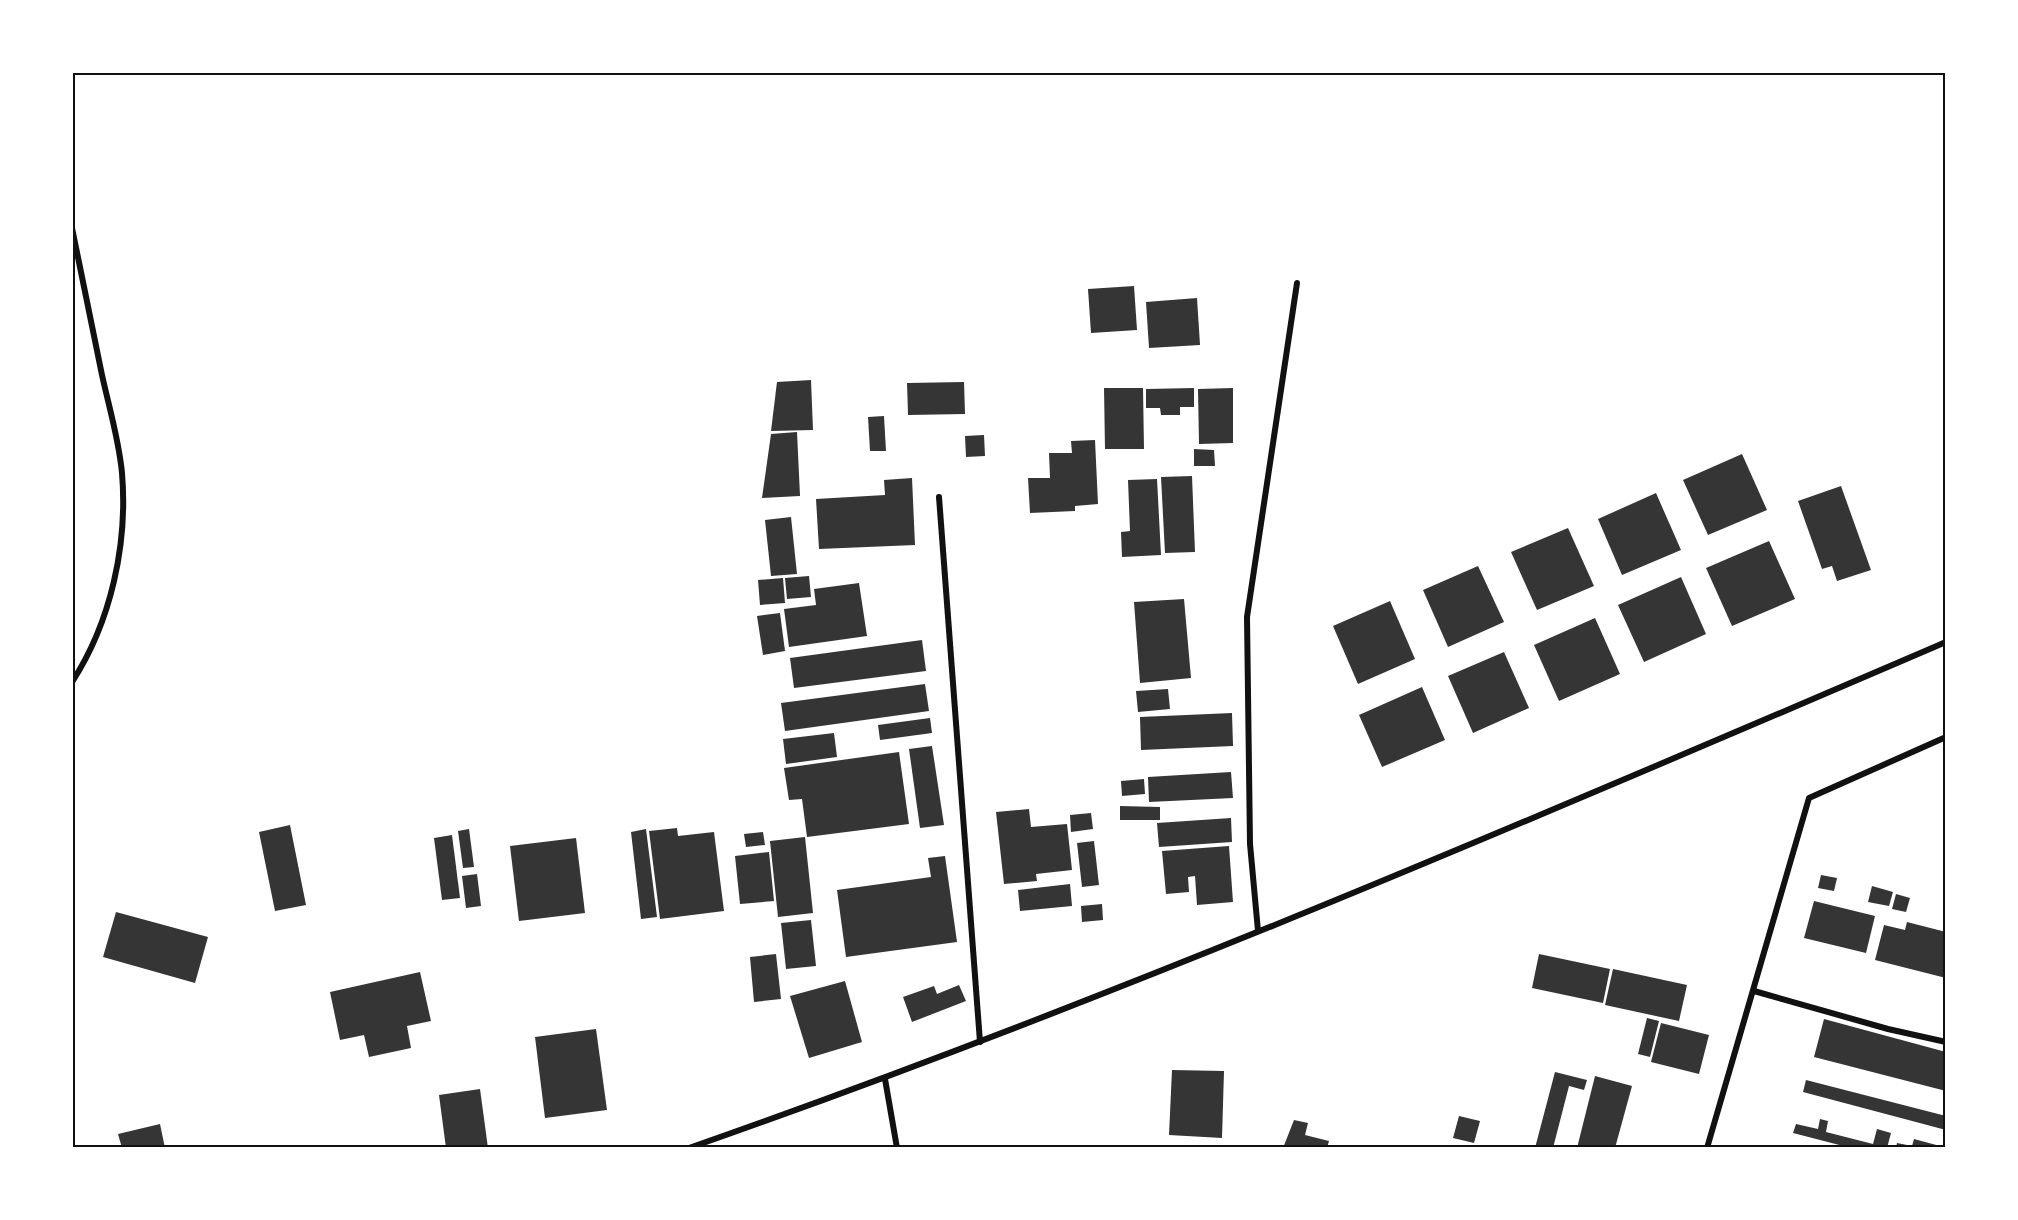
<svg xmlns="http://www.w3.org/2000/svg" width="2018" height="1220" font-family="Ubuntu,sans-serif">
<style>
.building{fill:#353535}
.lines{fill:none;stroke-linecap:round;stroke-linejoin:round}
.minor{stroke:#111;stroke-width:6}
.neatline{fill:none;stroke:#111;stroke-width:2}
</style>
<rect width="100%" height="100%" fill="#fff"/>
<g class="building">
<polygon points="1134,286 1137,330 1091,333 1088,289"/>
<polygon points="1197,298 1200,345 1149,348 1146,302"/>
<polygon points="811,380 813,430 771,431 777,382"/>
<polygon points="964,382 965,414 908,415 907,383"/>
<polygon points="1104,388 1143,388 1144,449 1105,449"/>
<polygon points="1194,388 1194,407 1180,407 1180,415 1161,415 1160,408 1146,408 1146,389"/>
<polygon points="1233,388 1233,443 1199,444 1198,389"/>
<polygon points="884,416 886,451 870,451 868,417"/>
<polygon points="797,432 800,496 762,498 771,434"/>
<polygon points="984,435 985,456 966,457 965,436"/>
<polygon points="1095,440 1098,504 1075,506 1075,511 1030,513 1028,478 1050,478 1049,453 1072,453 1071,441"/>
<polygon points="1194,449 1214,450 1215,466 1194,466"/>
<polygon points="1742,454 1767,510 1708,535 1683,480"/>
<polygon points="1192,476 1195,552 1165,553 1161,477"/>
<polygon points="912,478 915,545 819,549 816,499 885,495 884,480"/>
<polygon points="1157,479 1161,555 1122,557 1121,532 1130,531 1128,480"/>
<polygon points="1841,486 1871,570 1837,581 1832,566 1822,569 1798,501"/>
<polygon points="1656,493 1681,550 1622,575 1598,519"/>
<polygon points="791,517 797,574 771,576 765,520"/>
<polygon points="1568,528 1594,586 1537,610 1511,552"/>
<polygon points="1769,541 1795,599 1732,626 1706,568"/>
<polygon points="1478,566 1504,622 1448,647 1423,590"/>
<polygon points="809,576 811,597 787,599 785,578"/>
<polygon points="1681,577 1706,634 1644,662 1618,605"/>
<polygon points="783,578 785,603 760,605 758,580"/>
<polygon points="859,583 867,636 789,647 784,609 816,605 814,589"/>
<polygon points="1184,599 1191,678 1140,683 1134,602"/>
<polygon points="1390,601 1415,659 1358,684 1333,626"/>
<polygon points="780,613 785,651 763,655 757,616"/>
<polygon points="1595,618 1620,674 1559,701 1534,645"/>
<polygon points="922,640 926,671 794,688 790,658"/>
<polygon points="1504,652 1529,708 1473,733 1448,676"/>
<polygon points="925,684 929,711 785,731 781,703"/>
<polygon points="1422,687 1445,740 1382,767 1359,715"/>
<polygon points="1168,689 1170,709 1138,712 1136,691"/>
<polygon points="1232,713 1233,746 1141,750 1140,717"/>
<polygon points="930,718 932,733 880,740 878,725"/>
<polygon points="834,733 837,757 786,764 783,739"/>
<polygon points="932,746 944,825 920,828 909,749"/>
<polygon points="899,752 909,824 807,837 802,799 789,800 784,768"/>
<polygon points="1231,772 1233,798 1149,802 1148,777"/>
<polygon points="1144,779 1145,794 1122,796 1121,781"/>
<polygon points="1120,806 1160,807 1160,820 1120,820"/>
<polygon points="1029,809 1031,827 1067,824 1072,870 1036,874 1037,881 1004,884 996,812"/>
<polygon points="1091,813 1093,829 1071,832 1070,815"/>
<polygon points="1231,818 1232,842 1159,847 1157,823"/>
<polygon points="290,825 306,905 275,911 259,832"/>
<polygon points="677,828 678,836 714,832 724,911 660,919 649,831"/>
<polygon points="469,829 474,867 463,868 458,831"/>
<polygon points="646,829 657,917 641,919 631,832"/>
<polygon points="763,832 765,845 746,847 744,834"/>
<polygon points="452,835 460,898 442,900 434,838"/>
<polygon points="805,837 813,913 778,917 770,841"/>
<polygon points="576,838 585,913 519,921 510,846"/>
<polygon points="1094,841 1099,885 1082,887 1077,843"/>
<polygon points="1229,846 1233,902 1197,905 1195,876 1188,877 1189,892 1166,894 1162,851"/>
<polygon points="769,852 774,901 740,904 735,856"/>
<polygon points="945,856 957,942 846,957 837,890 931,877 928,858"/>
<polygon points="477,874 481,906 466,908 462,876"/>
<polygon points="1821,875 1837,878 1834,891 1818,888"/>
<polygon points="1070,884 1072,906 1020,911 1018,890"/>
<polygon points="1872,886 1893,892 1889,906 1868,902"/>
<polygon points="1896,894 1910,898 1906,912 1892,909"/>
<polygon points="1814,901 1875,916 1866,953 1804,938"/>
<polygon points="1102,904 1103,920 1082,922 1081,906"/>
<polygon points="116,912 208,937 195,983 103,957"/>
<polygon points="811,920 816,966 786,969 781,923"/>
<polygon points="1907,922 1946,932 1946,978 1875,960 1884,925 1905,930"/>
<polygon points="776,954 781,999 754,1002 750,957"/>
<polygon points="1539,954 1610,969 1603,1003 1532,988"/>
<polygon points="1613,969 1687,985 1679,1021 1605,1005"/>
<polygon points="420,972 431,1021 407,1026 411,1048 369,1057 364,1035 340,1040 330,992"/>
<polygon points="845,981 862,1042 809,1058 790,996"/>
<polygon points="959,985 966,1001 912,1022 903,997 934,986 937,994"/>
<polygon points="1647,1018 1659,1021 1650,1057 1638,1054"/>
<polygon points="1824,1019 1946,1052 1946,1091 1814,1057"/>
<polygon points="1661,1023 1709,1035 1699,1074 1651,1062"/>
<polygon points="596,1029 607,1110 545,1118 535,1037"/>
<polygon points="1172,1070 1224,1071 1222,1138 1169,1135"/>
<polygon points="1555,1072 1587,1080 1584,1090 1569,1086 1553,1148 1535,1148"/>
<polygon points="1595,1076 1632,1086 1615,1148 1577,1148"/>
<polygon points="1806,1080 1946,1116 1946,1130 1803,1092"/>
<polygon points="480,1089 488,1148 446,1148 439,1095"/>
<polygon points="1459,1116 1480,1121 1474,1143 1453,1138"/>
<polygon points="1820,1119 1828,1121 1826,1132 1873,1144 1877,1129 1891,1133 1887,1148 1851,1148 1793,1133 1796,1124 1818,1129"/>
<polygon points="1294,1120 1308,1123 1305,1135 1329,1141 1327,1148 1283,1148"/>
<polygon points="160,1124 165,1148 122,1148 118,1134"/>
<polygon points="1914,1139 1940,1146 1939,1148 1896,1148 1897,1143 1912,1146"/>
</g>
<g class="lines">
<g class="minor">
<path d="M72,228C82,277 92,326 102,375C109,407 119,440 122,473C128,544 111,622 72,682"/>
<polyline points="939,497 980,1042"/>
<polyline points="1258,931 1250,844 1247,617 1297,283"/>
<polyline points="1754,991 1888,1029 1946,1042"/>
<polyline points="885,1079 897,1148"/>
<path d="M689,1148C1115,999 1531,820 1946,642"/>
<polyline points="1707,1148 1809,798 1946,737"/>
</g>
</g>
<rect width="2018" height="1220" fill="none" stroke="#ffffff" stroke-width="147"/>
<rect x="74" y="74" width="1870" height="1072" class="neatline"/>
</svg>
